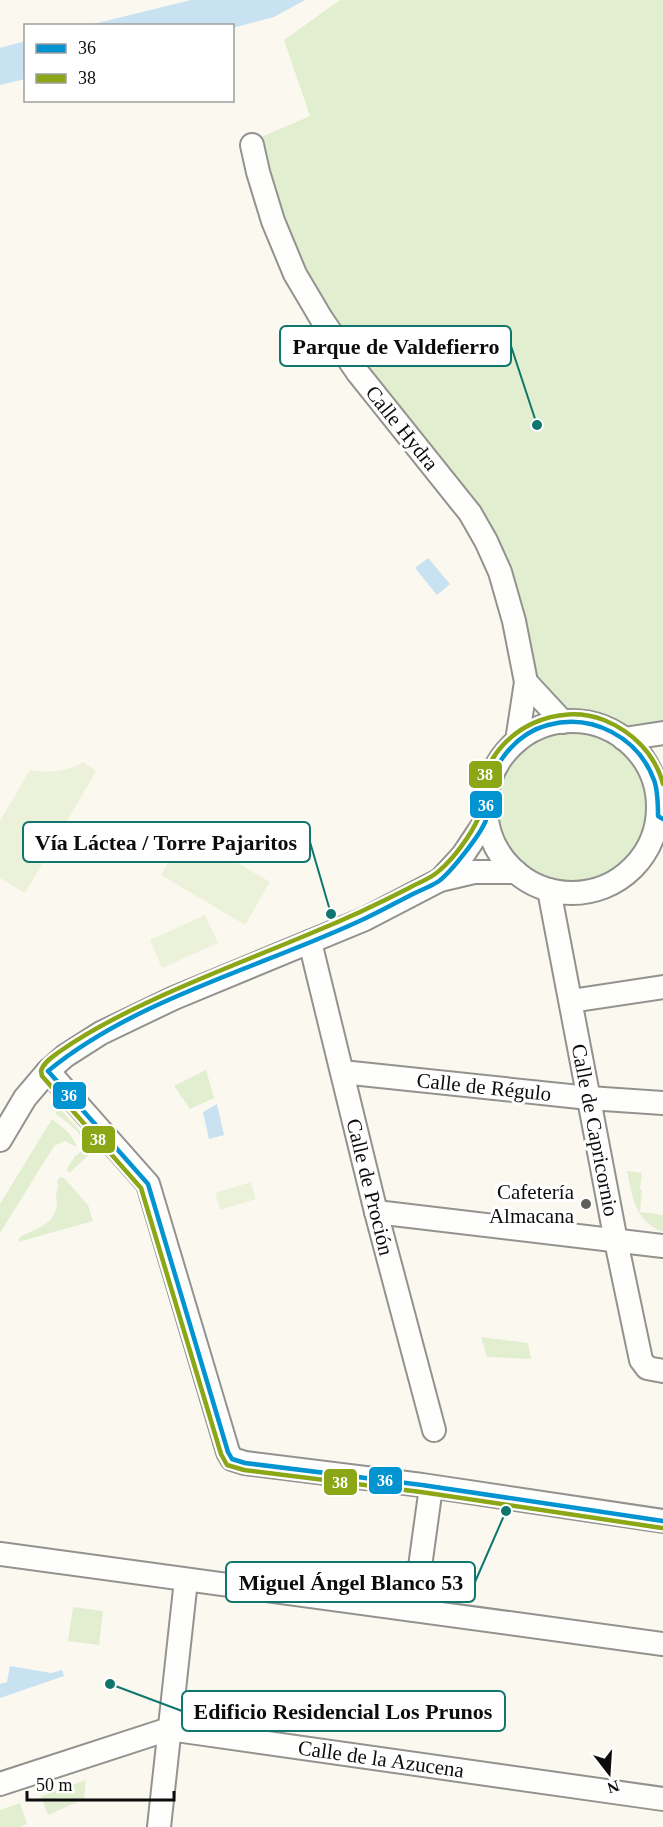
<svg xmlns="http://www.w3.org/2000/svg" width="663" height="1827" font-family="'Times New Roman',serif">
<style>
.green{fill:#e2eed0}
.pitch{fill:#ecf2da}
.water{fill:#c8e2f2}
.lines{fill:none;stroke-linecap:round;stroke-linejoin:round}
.minor-casing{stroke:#93928e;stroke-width:26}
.minor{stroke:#fefefd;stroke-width:22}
.bus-1-casing{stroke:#fff;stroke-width:9}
.bus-2-casing{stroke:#fff;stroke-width:9}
.bus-1{stroke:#0293d1;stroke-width:4.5}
.bus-2{stroke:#8ba715;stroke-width:4.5}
.poi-dot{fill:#5f5f5b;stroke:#fff;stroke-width:2}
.labels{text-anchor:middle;stroke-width:6;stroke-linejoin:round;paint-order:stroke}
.street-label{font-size:21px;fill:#0c0c0c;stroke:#fff}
.poi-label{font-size:21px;fill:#0c0c0c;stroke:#fff;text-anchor:end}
.leader{fill:none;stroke:#0f766e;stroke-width:2}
.callout-dot{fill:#0f766e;stroke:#fff;stroke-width:2}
.callout{fill:#fff;stroke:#0f766e;stroke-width:2}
.callout-label{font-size:22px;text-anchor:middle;font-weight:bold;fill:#0c0c0c}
.line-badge{stroke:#fff;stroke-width:2}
.badge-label{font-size:16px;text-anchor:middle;font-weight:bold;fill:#fff}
</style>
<rect width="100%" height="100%" fill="#faf8ef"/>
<g class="green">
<polygon points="340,0 663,0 663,730 633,732 609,718 557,707 541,693 532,670 511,573 363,365 329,315 297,255 275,197 259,138 310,116 284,40"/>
<circle cx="571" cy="806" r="75"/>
<polygon points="206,1070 214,1098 190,1109 174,1086"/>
<path d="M59,1110L62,1111L94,1147V1150L69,1173L67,1169L75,1156L84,1150C87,1134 67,1123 56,1114V1111Z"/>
<polygon points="52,1119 69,1133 77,1146 74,1146 65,1141 54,1146 0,1233 0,1204"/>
<path d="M627,1171L642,1173L640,1189L642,1190L640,1212L663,1215V1232C634,1220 633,1198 627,1171Z"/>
<path d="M60,1177L64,1178L88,1205L93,1221L18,1242L20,1237C34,1229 52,1226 56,1209C58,1204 56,1199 56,1195C57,1188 59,1187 57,1181Z"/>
<polygon points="481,1337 528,1343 531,1359 487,1357"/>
<polygon points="73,1607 103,1611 99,1645 68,1641"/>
<polygon points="86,1780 84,1799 48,1815 41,1796"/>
<polygon points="20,1803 27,1824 20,1827 0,1827 0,1810"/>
</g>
<g class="pitch">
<path d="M83,762L96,771L25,893L0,878V821L30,770C47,773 68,772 83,762Z"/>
<polygon points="186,833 270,882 245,925 161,875"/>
<polygon points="205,915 218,943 162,968 150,940"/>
<polygon points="251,1182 256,1199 220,1210 215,1193"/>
</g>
<g class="water">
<polygon points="191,0 305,0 274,17 233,28 232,26 89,25"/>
<polygon points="25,41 25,79 0,85 0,48"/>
<polygon points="428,558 450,584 437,595 415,568"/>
<polygon points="217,1104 224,1135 209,1139 203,1112"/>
<polygon points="10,1666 51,1673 62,1670 64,1676 0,1698 0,1684 7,1682"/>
</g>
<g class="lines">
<g class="minor-casing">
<g id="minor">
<polyline points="252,145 258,172 273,221 295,274 321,318 358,373 470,513 486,541 500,572 514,621 526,682 517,741"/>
<polyline points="526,682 563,722"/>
<circle cx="572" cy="807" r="86"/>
<polyline points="624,739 663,733"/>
<polyline points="440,880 463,855 487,819"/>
<polyline points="549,890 616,1241 641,1360 647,1368 663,1371"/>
<polyline points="310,942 376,1212 434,1430"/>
<polyline points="571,1001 663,987"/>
<polyline points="48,1071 148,1184 228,1452 232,1459 245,1463 422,1485 663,1521"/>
<polyline points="342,1072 589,1098 663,1103"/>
<polyline points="0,1140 25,1098 48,1071 65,1056 101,1033 174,998 365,919 440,880 474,872 516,872"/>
<polyline points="376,1212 663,1246"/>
<polyline points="0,1554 663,1644"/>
<polyline points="414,1610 431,1487"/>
<polyline points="0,1784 169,1729 663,1799"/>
<polyline points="159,1827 186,1580"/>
</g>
</g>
<use href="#minor" class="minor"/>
<g class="bus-1-casing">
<path id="bus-1" d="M663,819L658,816C658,804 658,791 654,780C638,737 592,713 548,725C514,734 489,768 486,802C486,808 488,814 486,820C481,834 451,872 439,881C432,886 423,889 415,893C399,901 383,910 366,918C263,967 137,998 48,1071L148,1184L228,1452L232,1459L245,1463L422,1485L663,1521"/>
</g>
<g class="bus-2-casing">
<path id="bus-2" d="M662,1528L421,1492L244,1470L227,1465L221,1454L141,1188L42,1076L41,1071C43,1063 52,1057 59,1052C90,1030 124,1013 159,997C209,974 262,954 314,932C346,919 378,904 409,888C419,882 431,879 440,870C454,858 470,836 478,819C481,814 478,807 479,801C479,793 482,783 485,775C501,728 558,702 604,720C633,732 655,754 663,784"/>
</g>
<use href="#bus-1" class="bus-1"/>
<use href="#bus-2" class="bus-2"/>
</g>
<circle class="poi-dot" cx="586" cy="1204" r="6"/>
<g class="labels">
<g class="street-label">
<text transform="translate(402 428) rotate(51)" y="7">Calle Hydra</text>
<text transform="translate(484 1087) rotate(6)" y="7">Calle de Régulo</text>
<text transform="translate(595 1130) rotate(79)" y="7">Calle de Capricornio</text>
<text transform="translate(370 1187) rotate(76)" y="7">Calle de Proción</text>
<text transform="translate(381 1759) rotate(8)" y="7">Calle de la Azucena</text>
</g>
<g class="poi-label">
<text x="574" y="1199">Cafetería<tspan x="574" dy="24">Almacana</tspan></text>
</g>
</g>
<path class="leader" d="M537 425L511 346M331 914L310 842M506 1511L475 1582M110 1684L182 1711"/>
<g class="callout-dot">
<circle cx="537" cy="425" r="6"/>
<circle cx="331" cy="914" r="6"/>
<circle cx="506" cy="1511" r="6"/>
<circle cx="110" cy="1684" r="6"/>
</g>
<g class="callout">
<rect x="280" y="326" width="231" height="40" rx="6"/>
<rect x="23" y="822" width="287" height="40" rx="6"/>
<rect x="226" y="1562" width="249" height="40" rx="6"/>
<rect x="182" y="1691" width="323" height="40" rx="6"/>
</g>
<g class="callout-label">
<text x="396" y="354">Parque de Valdefierro</text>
<text x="166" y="850">Vía Láctea / Torre Pajaritos</text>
<text x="351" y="1590">Miguel Ángel Blanco 53</text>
<text x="343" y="1719">Edificio Residencial Los Prunos</text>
</g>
<g class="line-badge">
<rect x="468" y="760" width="35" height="29" rx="6" fill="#8ba715"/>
<rect x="469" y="790" width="34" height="29" rx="6" fill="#0293d1"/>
<rect x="52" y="1081" width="35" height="29" rx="6" fill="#0293d1"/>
<rect x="81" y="1125" width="35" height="29" rx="6" fill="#8ba715"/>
<rect x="368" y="1466" width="35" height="29" rx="6" fill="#0293d1"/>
<rect x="323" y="1468" width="35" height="28" rx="6" fill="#8ba715"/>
</g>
<g class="badge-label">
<text x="485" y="780">38</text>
<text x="486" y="811">36</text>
<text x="69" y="1101">36</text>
<text x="98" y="1145">38</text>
<text x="385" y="1486">36</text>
<text x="340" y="1488">38</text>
</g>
<rect x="24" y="24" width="210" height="78" fill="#ffffff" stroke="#9e9e9e" stroke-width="1.5"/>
<rect x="36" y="44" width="30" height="9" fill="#0293d1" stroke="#9e9e9e" stroke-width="1.5"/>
<text x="78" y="54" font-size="18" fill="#0c0c0c">36</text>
<rect x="36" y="74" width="30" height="9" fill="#8ba715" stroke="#9e9e9e" stroke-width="1.5"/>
<text x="78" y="84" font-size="18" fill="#0c0c0c">38</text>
<g transform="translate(609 1773) rotate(163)" stroke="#ffffff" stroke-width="4.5" paint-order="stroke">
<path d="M0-4.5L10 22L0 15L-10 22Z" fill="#0c0c0c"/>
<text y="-9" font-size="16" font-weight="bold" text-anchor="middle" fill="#0c0c0c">N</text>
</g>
<path d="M27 1791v9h147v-9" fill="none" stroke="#0c0c0c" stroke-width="3"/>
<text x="36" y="1791" font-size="18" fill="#0c0c0c" stroke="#ffffff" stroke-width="4.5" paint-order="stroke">50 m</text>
</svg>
